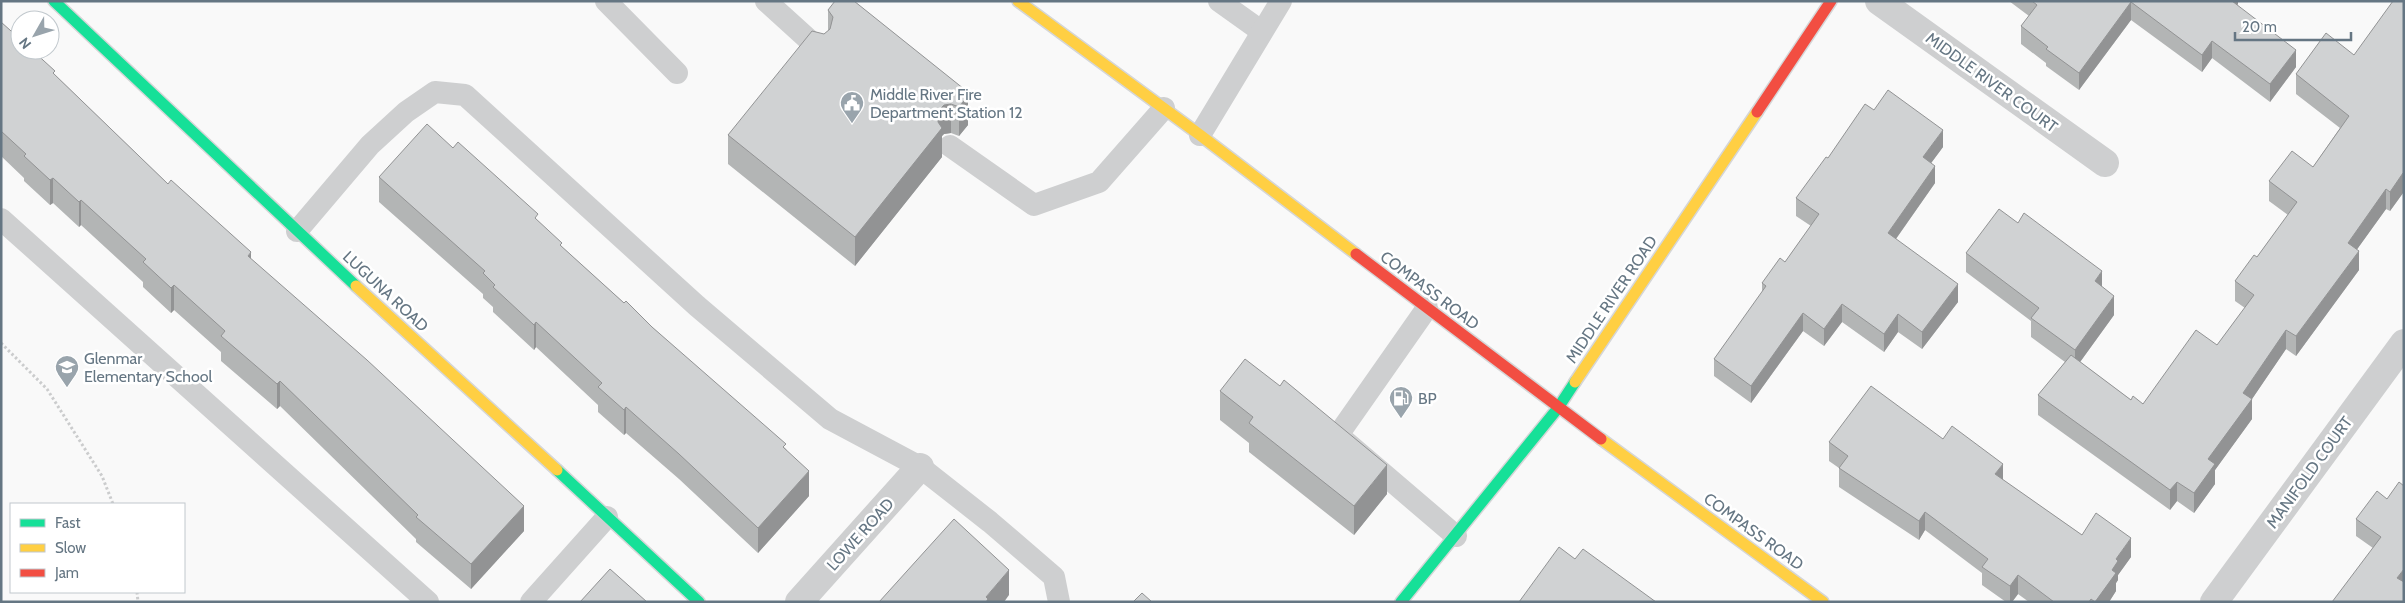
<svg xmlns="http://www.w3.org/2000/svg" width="2405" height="603" font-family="Cabin,sans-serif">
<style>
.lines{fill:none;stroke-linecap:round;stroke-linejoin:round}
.fast-casing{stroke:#d5d6d7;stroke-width:14}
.slow-casing{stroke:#d5d6d7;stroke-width:14}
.jam-casing{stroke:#d5d6d7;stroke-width:14}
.path{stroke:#cbcccd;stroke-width:3;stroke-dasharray:2.5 2.5;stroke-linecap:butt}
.lane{stroke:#cecfd0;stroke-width:22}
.street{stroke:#cecfd0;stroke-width:28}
.fast{stroke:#16e098;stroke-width:11}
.slow{stroke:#ffcf43;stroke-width:11}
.jam{stroke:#f24e42;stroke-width:11}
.wall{fill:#b3b5b5}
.shaded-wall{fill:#929394}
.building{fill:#d0d2d3;stroke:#929394}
.labels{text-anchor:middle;stroke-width:5;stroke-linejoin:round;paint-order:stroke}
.street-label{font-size:16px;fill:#657683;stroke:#fff}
.poi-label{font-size:16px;fill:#657683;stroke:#fff;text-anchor:start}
</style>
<rect width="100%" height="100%" fill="#f9f9f9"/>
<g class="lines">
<g class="fast-casing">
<g id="fast">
<polyline points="54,1 356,286"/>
<polyline points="557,470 699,602"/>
<polyline points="1401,602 1558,408 1575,382"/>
</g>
</g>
<g class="slow-casing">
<g id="slow">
<polyline points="1018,1 1200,135 1356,254"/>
<polyline points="356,286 557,470"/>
<polyline points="1575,382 1757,112"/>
<polyline points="1601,439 1823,602"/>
</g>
</g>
<g class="jam-casing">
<g id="jam">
<polyline points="1757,112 1831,1"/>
<polyline points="1356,254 1601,439"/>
</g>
</g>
<g class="path">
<polyline points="1,343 47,389 102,476 113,504"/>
<polyline points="137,592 138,602"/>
</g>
<g class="lane">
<polyline points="606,1 677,73"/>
<polyline points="766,1 820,50"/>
<polyline points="1219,1 1261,31"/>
<polyline points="1200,135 1281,1"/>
<polyline points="950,146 1034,205 1099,182 1164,108"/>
<polyline points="1,219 428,602"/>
<polyline points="297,231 370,145 406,112 435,92 465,95 697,306 830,419 920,467 990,522 1054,577 1059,602"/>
<polyline points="1427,308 1338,435 1456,536"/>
<polyline points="531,602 607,517"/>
</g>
<g class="street">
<polyline points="1879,1 2105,163"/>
<polyline points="799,602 920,467"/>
<polyline points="2214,602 2404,343"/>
</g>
<use href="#fast" class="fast"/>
<use href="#slow" class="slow"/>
<use href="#jam" class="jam"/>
</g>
<g class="wall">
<polygon points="2009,1 2238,1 2238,4 2237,5 2296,67 2270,102 2212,58 2202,72 2131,20 2079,90 2046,66 2046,63 2021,44 2021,26 2029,16"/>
<polygon points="2404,1 2404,193 2403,193 2390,211 2386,209 2357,249 2359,270 2296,356 2286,349 2252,399 2252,419 2215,470 2215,484 2194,513 2177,501 2170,510 2038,415 2038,395 2065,362 2031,337 2031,321 1966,272 1966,253 2102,287 2114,315 2080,362 2131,400 2143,404 2217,345 2245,308 2235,301 2235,281 2257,257 2288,215 2269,201 2269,181 2313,167 2340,128 2296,94 2296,74 2354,55"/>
<polygon points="828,10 964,94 968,125 959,136 951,133 944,134 942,136 942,157 855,266 728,164 728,135 824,34 828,31"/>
<polygon points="1,22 55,75 168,184 251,259 524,531 471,589 416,542 416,539 280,406 277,409 221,361 221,352 174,310 171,313 143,287 143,282 81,225 79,227 53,203 50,205 24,181 24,178 1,156"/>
<polygon points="1874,110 1943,147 1931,163 1935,183 1896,239 1958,302 1922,349 1898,332 1884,352 1842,322 1824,346 1803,331 1751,403 1714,376 1714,359 1762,293 1762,283 1785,262 1811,226 1796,216 1796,198"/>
<polygon points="379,177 538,221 562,247 624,303 652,327 786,449 809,496 758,553 679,479 626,433 624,435 598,412 598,405 536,347 534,350 493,312 493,307 483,298 483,294 379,202"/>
<polygon points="1220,391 1387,494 1354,535 1249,452 1249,443 1220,420"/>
<polygon points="1943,439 2003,480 2082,535 2131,557 2118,575 2118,580 2116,583 2116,591 2109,602 2029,602 2018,594 2012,602 2006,602 1982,585 1982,573 1925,530 1919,540 1839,487 1839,468 1829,461 1829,442"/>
<polygon points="2387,499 2404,602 2373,548 2356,536 2356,519"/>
</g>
<g class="shaded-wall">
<polygon points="2228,1 2238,1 2238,4 2228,16"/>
<polygon points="2131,2 2131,20 2079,90 2079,73"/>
<polygon points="2212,41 2212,58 2202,72 2202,55"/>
<polygon points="2296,50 2296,67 2270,102 2270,84"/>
<polygon points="964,89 964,101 968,96 968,125 959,136 959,107 961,92"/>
<polygon points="951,104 951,133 944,134 942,136 942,157 855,266 855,237 938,122 939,110 944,105"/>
<polygon points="1943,130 1943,147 1923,174 1923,157"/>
<polygon points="1935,166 1935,183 1888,250 1888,233"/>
<polygon points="2403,173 2403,193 2390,211 2390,192"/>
<polygon points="53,178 53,203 50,205 50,180"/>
<polygon points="2386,189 2386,209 2348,262 2348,243"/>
<polygon points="81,200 81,225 79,227 79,202"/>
<polygon points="2359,251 2359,270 2296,356 2296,336"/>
<polygon points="251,252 251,277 248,256"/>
<polygon points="2102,271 2102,290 2095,281"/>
<polygon points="1958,284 1958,302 1922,349 1922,332"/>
<polygon points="174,285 174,310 171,313 171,288"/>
<polygon points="2114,296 2114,315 2075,369 2075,350"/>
<polygon points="1842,304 1842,322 1824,346 1824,329"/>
<polygon points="1803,313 1803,331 1751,403 1751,386"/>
<polygon points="1898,314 1898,332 1884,352 1884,334"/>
<polygon points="536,322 536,347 534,350 534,325"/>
<polygon points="2286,330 2286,349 2252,399 2252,419 2215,470 2215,484 2194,513 2194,493 2208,459 2243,393"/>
<polygon points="280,381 280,406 277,409 277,384"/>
<polygon points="626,407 626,433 624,435 624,410"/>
<polygon points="2003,464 2003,483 1995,474"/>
<polygon points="1387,465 1387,494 1354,535 1354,506"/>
<polygon points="809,471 809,496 758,553 758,528"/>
<polygon points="2177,482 2177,501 2170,510 2170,490"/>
<polygon points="524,506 524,531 471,589 471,564"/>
<polygon points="1925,512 1925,530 1919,540 1919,521"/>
<polygon points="2131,538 2131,557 2118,575 2118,580 2116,583 2116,591 2109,602 2095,602 2112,570 2116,559"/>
<polygon points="2404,569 2404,585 2397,578"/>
<polygon points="1009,570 1009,595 1004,602 986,602 986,597"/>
<polygon points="2018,575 2018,594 2012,602 2010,602 2010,586"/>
</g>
<g class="building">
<polygon points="835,1 854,1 964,89 961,92 968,96 959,107 951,104 944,105 939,110 938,122 942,128 855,237 728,135 812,31 824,34 830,29 833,17 828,10"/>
<polygon points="2032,1 2232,1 2296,50 2270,84 2212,41 2202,55 2131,2 2079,73 2046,49 2048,47 2021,26 2037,5"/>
<polygon points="2393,1 2404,1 2404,174 2403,173 2390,192 2386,189 2348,243 2359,251 2296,336 2286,330 2243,393 2252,399 2208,459 2215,464 2194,493 2177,482 2170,490 2038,395 2071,355 2131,400 2133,396 2143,404 2196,330 2217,345 2254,295 2235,281 2254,255 2257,257 2297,202 2269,181 2292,151 2313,167 2349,116 2296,74 2326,33 2354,55"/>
<polygon points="1,22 20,39 20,50 32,50 55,71 53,73 168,184 171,180 251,252 248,256 367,360 524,506 471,564 416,517 418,515 280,381 277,384 221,336 225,331 174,285 171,288 143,262 146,259 81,200 79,202 53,178 50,180 24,156 26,154 1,131"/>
<polygon points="1888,90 1943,130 1923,157 1935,166 1888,233 1958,284 1922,332 1898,314 1884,334 1842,304 1824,329 1803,313 1751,386 1714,359 1766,286 1762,283 1780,258 1785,262 1819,214 1796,198 1826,157 1828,158 1865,104 1874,110"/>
<polygon points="427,124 453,148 458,142 538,214 535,218 562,243 560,245 624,303 626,301 652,327 786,444 783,447 809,471 758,528 679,454 626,407 624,410 598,387 602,383 536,322 534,325 493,287 495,285 483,273 485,271 379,177"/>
<polygon points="1999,209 2018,223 2024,213 2102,271 2095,281 2114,296 2075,350 2031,318 2039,308 1966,253"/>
<polygon points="1245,359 1280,386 1284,380 1387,465 1354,506 1249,423 1253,417 1220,391"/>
<polygon points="1871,386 1943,439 1952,426 2003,464 1995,474 2082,535 2096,513 2131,538 2116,559 2118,561 2112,570 2116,573 2095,602 2091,599 2089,602 2064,602 2063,601 2062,602 2054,602 2018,575 2010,586 1982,567 1988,559 1925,512 1919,521 1839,468 1848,456 1829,442"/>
<polygon points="2399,482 2404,486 2404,569 2397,578 2404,582 2404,602 2332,602 2381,537 2356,519 2377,491 2387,499"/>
<polygon points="954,519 1009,570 986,597 988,599 986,602 879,602"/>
<polygon points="1559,547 1575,559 1583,549 1656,602 1519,602"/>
<polygon points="610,569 647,602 580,602"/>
<polygon points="1142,593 1152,602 1133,602"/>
</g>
<defs>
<g id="civic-pin" transform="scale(1.25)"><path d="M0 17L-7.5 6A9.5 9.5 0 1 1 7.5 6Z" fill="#99a4ac" stroke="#fff"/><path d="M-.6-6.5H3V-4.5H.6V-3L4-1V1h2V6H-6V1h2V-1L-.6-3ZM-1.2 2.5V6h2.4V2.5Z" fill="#fff"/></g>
<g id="school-pin" transform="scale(1.25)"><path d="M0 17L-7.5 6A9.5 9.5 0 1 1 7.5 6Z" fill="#99a4ac" stroke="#fff"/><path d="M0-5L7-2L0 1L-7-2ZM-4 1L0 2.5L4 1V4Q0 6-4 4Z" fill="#fff"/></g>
<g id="fuel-pin" transform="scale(1.25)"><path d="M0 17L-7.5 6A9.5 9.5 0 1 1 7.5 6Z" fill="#99a4ac" stroke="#fff"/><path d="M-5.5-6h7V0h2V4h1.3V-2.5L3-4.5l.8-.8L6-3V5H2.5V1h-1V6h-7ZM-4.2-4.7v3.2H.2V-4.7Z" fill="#fff"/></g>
</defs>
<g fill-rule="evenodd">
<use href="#civic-pin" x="852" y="103"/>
<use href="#school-pin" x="67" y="367"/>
<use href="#fuel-pin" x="1401" y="398"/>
</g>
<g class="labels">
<g class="street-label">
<text transform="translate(1992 82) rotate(36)" y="6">MIDDLE RIVER COURT</text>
<text transform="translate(1430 290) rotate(37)" y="6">COMPASS ROAD</text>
<text transform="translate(386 291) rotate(43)" y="6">LUGUNA ROAD</text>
<text transform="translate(1611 299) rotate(-56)" y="6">MIDDLE RIVER ROAD</text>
<text transform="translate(2309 472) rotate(-54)" y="6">MANIFOLD COURT</text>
<text transform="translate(1754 531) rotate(36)" y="6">COMPASS ROAD</text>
<text transform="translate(860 534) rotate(-48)" y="6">LOWE ROAD</text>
</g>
<g class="poi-label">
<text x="870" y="100">Middle River Fire<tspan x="870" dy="18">Department Station 12</tspan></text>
<text x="84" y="364">Glenmar<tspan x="84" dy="18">Elementary School</tspan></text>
<text x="1418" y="404">BP</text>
</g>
</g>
<rect width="2405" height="603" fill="none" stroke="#657683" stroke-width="5"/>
<rect x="10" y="503" width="175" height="90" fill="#ffffff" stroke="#c1c8cd"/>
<rect x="20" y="519" width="25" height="8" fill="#16e098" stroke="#c1c8cd"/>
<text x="55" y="528" font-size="15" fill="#657683">Fast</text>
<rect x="20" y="544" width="25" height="8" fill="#ffcf43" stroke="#c1c8cd"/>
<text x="55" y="553" font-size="15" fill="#657683">Slow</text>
<rect x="20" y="569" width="25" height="8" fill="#f24e42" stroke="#c1c8cd"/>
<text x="55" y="578" font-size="15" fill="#657683">Jam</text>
<g transform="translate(35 35) rotate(231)"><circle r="24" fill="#ffffff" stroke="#c1c8cd"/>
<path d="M0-4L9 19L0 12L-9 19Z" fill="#99a4ac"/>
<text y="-8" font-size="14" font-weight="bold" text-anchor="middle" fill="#657683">N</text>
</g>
<path d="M2235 32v8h116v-8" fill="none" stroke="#657683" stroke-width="2.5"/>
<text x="2242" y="32" font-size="15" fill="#657683" stroke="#ffffff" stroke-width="4" paint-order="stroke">20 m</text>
</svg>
